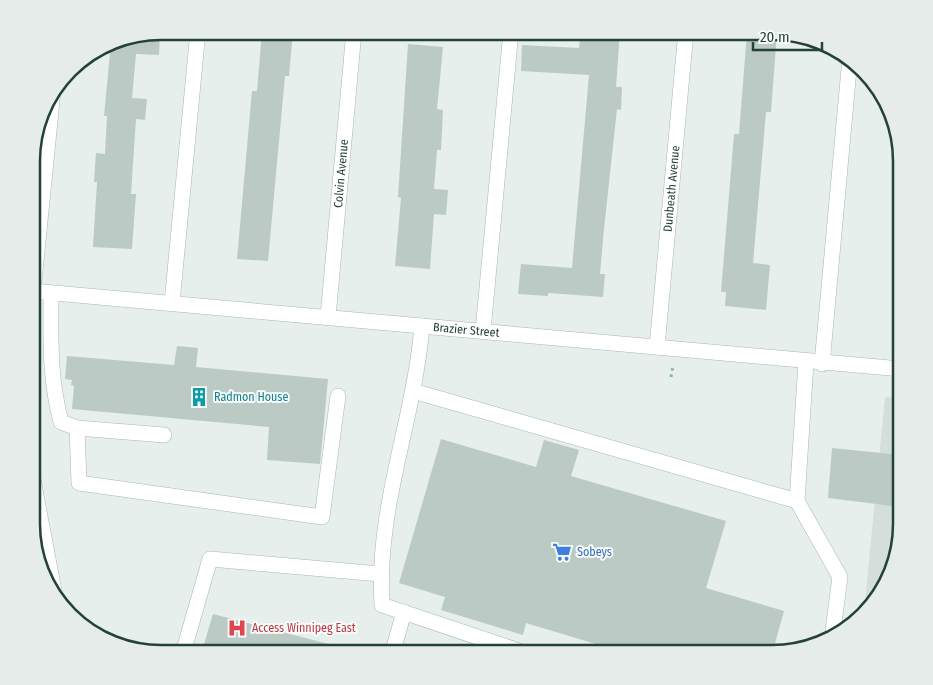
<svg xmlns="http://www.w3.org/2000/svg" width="933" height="685" font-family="'Fira Sans Condensed',sans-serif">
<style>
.built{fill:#d4dfda}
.building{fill:#bbcac4}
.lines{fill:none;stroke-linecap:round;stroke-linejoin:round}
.minor-casing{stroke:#a8b8b2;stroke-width:16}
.path{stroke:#86b3a5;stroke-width:3;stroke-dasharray:2.5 4;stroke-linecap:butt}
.minor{stroke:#fff;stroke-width:15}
.labels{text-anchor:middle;stroke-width:4;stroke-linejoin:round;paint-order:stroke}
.street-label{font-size:12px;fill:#24423a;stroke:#f7fbf9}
.culture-label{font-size:12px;fill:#0d838f;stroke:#f7fbf9;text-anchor:start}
.shop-label{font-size:12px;fill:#366cbe;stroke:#f7fbf9;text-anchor:start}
.health-label{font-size:12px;fill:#be3a42;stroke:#f7fbf9;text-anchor:start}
.rim{fill:none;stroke:#24423a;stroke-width:2.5}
</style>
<rect width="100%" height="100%" fill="#e6efeb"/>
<polygon class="built" points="885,397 901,399 901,532 875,603 864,612"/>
<g class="building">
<polygon points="160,31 159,55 136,54 132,98 147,99 145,120 136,119 131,194 136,194 132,249 93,247 97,182 94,182 96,153 105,154 107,116 104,116 110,53 95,52 119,38"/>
<polygon points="262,31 293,31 289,76 285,76 268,261 237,259 252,91 257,91"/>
<polygon points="581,31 620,31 616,87 622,87 621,110 617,109 604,229 600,274 605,274 603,297 548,293 548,296 518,294 521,264 572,268 589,75 521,71 522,45 579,48"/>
<polygon points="747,32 777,32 771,112 766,112 753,263 770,265 766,310 725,306 726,292 721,292 734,134 739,134"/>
<polygon points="408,44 443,47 437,109 443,110 441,150 437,150 434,189 448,190 446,215 434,214 430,269 395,266 401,198 398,197"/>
<polygon points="177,346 198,348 196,367 328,379 320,464 267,460 269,427 72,409 74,386 71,385 72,380 65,379 67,356 174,365"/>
<polygon points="441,439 536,467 544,440 579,450 571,476 726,521 706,588 784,611 772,654 629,654 526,623 523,635 441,610 445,597 399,583"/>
<polygon points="832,448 901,455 901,507 828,498"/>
<polygon points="213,614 340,647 339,654 201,654"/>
</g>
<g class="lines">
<g class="minor-casing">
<g id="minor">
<path id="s1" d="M32,291L901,369"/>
<polyline points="33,291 53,91"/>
<path d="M51,293C51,340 49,376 61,422L77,428"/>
<polyline points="172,303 198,31"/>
<path id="s2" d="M328,317L354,31"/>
<path d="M422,326C414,422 376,506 382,605L528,654"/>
<polyline points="483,331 511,31"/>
<path id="s3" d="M657,347L686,31"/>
<polyline points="806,362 797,501 840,577 832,638"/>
<polyline points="822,364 850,58"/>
<polyline points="413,391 797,501"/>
<polyline points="164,435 77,428 79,483 322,517 338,396"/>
<polyline points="32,474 55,596"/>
<polyline points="183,653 210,559 380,574"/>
<polyline points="392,654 404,612"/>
</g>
</g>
<polyline class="path" points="671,377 673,366"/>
<use href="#minor" class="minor"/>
</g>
<defs>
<g id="building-bare" transform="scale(1.5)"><path d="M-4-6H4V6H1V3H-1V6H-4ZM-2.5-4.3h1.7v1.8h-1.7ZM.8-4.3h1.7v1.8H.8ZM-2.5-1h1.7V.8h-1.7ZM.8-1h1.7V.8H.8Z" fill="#0f9aa8" stroke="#f7fbf9" stroke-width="2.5" paint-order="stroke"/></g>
<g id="supermarket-bare" transform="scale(1.5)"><path d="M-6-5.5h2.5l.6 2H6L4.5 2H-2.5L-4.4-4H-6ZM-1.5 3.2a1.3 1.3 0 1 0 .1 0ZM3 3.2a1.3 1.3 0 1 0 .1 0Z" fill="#3f7fe0" stroke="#f7fbf9" stroke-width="2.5" paint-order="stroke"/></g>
<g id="hospital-bare" transform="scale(1.5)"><path d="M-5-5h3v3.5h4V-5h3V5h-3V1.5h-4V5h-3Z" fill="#e0444e" stroke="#f7fbf9" stroke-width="2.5" paint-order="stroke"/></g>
</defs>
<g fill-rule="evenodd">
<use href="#building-bare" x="199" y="397"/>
<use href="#supermarket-bare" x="562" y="552"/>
<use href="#hospital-bare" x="237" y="628"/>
</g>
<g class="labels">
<g class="street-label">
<text dy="4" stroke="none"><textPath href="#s2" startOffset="144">Colvin Avenue</textPath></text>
<text dy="4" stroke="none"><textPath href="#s3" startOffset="159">Dunbeath Avenue</textPath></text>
<text dy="4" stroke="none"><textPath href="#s1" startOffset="436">Brazier Street</textPath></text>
</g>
<g class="culture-label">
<text x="214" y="401">Radmon House</text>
</g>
<g class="shop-label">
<text x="577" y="556">Sobeys</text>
</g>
<g class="health-label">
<text x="252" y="632">Access Winnipeg East</text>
</g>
</g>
<path d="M0 0H933V685H0ZM161 40H772A121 121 0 0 1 893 161V524A121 121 0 0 1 772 645H161A121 121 0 0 1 40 524V161A121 121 0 0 1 161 40Z" fill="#e6ecea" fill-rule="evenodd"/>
<path class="rim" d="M161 40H772A121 121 0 0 1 893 161V524A121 121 0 0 1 772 645H161A121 121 0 0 1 40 524V161A121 121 0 0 1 161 40Z"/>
<path d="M753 42v8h69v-8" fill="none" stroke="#24423a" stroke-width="2.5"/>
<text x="760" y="42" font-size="15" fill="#24423a" stroke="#f7fbf9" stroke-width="4" paint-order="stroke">20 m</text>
</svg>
